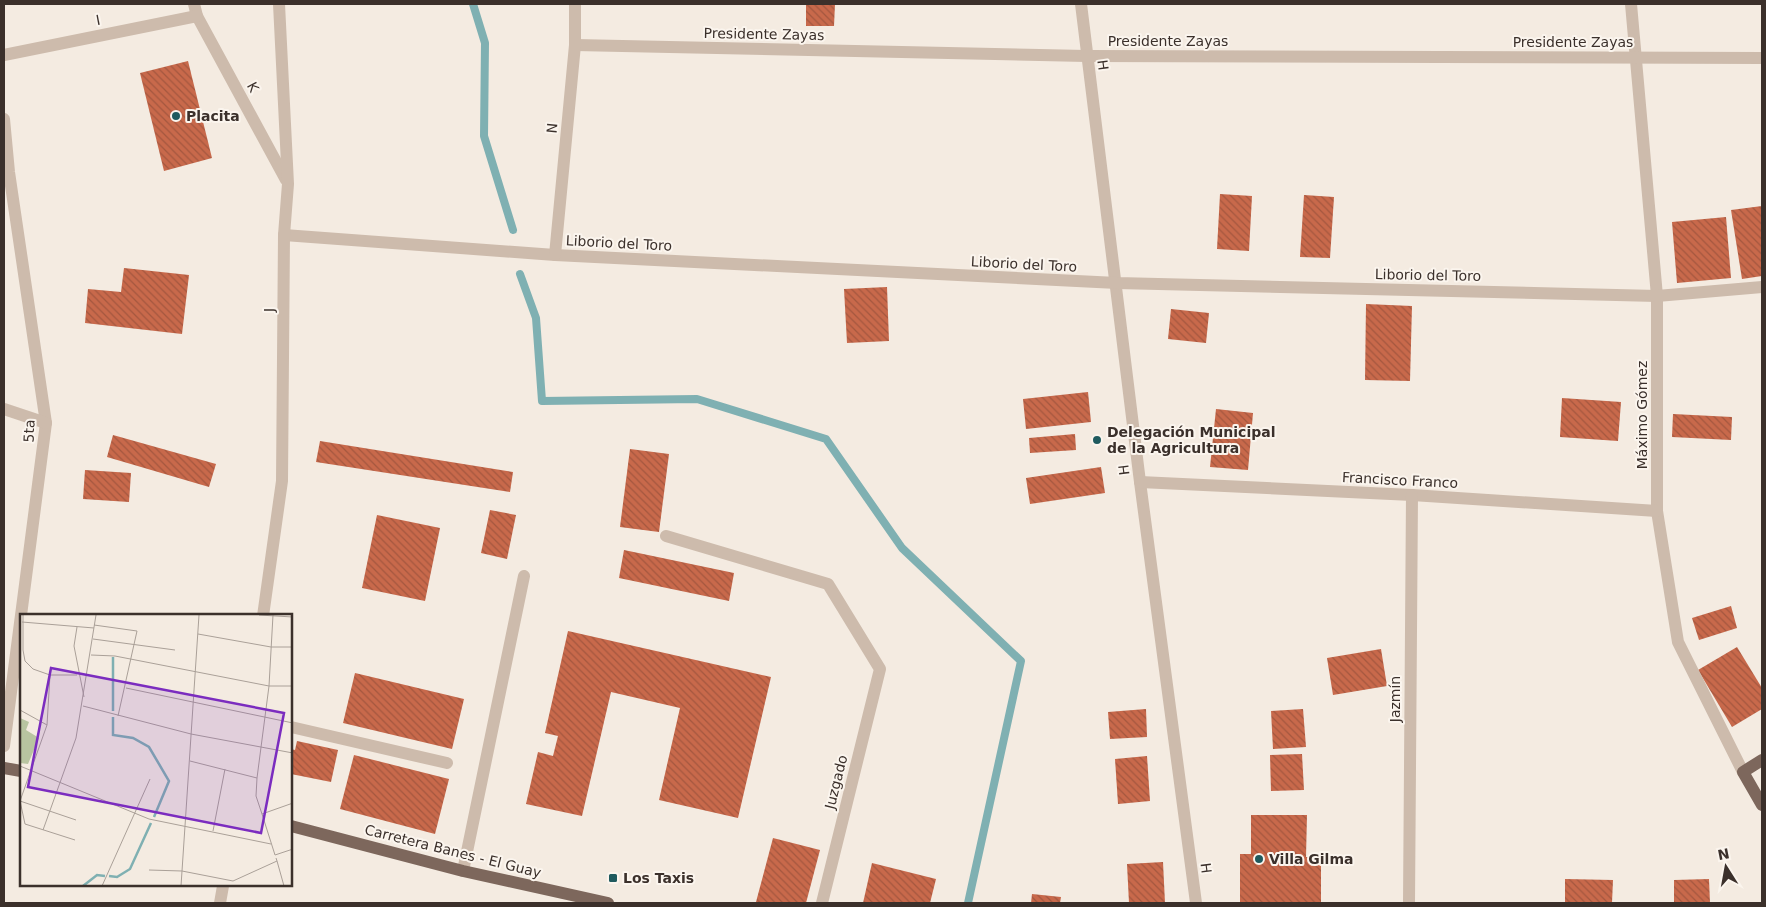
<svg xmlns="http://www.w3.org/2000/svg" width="1766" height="907" font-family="'DejaVu Sans',sans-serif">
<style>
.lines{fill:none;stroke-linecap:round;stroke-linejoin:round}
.stream{stroke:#7fb0b2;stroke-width:8}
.building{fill:url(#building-back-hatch)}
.minor{stroke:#cdbbac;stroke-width:12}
.major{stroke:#7d675c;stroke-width:12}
.poi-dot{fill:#1f5a5e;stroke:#fbf5ee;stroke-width:2}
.labels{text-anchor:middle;stroke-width:4;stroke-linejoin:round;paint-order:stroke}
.street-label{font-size:14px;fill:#3b302b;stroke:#fbf5ee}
.poi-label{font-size:14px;font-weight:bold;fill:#3b302b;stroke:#fbf5ee;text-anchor:start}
.inset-river{fill:none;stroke:#7fb0b2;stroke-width:2.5}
.inset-road{fill:none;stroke:#aaa098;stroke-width:1}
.view{fill:#7b2cbf;fill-opacity:0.15;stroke:#7b2cbf;stroke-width:2.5}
.inset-edge{fill:none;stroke:#3b302b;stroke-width:2.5}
</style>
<defs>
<pattern id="building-back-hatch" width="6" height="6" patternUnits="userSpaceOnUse" patternTransform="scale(1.25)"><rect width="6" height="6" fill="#c8694b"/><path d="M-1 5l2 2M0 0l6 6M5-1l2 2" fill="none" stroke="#a4573f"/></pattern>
</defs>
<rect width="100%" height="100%" fill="#f4ebe1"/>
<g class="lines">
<g class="stream">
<polyline points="473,4 485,43 484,136 513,230"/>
<polyline points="520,274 536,318 542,401 697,399 826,439 902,548 1021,661 968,903"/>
</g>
</g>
<g class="building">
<polygon points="806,4 835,4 834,26 806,26"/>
<polygon points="188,61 212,158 164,171 140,73"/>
<polygon points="1220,194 1252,196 1249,251 1217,249"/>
<polygon points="1304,195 1334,197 1330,258 1300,257"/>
<polygon points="1762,206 1762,276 1742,279 1731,210"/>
<polygon points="1726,217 1731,278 1677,283 1672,222"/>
<polygon points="124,268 189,275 182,334 85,323 88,289 121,292"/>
<polygon points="887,287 889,341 847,343 844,289"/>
<polygon points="1366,304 1412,306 1410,381 1365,380"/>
<polygon points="1171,309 1209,313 1206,343 1168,339"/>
<polygon points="1088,392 1091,422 1026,429 1023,399"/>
<polygon points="1562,398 1621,402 1618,441 1560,437"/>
<polygon points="1216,409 1253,413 1248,470 1210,467"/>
<polygon points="1673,414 1732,417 1731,440 1672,437"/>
<polygon points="1075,434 1076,450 1030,453 1029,438"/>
<polygon points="113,435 216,464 209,487 107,457"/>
<polygon points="320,441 513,472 510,492 316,462"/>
<polygon points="630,449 669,454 659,532 620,527"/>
<polygon points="1101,467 1105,493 1030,504 1026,478"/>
<polygon points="85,470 131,473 129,502 83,499"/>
<polygon points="490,510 516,515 507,559 481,553"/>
<polygon points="377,515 440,528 425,601 362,588"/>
<polygon points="624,550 734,573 729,601 619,578"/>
<polygon points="1731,606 1737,628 1699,640 1692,618"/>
<polygon points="568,631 771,677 738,818 659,800 680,708 611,692 582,816 526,804 538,752 553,756 558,736 545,733"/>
<polygon points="1737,647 1762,688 1762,709 1732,727 1698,670"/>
<polygon points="1381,649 1387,686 1333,695 1327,658"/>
<polygon points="355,673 464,699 452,749 343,723"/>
<polygon points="1146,709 1147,737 1110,739 1108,712"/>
<polygon points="1303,709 1306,747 1273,749 1271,711"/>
<polygon points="297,741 338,750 331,782 291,774 291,749 295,750"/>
<polygon points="1302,754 1304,790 1271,791 1270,755"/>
<polygon points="354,755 449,779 435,834 340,809"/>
<polygon points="1147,756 1150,801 1118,804 1115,759"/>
<polygon points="1251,815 1307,815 1306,857 1321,857 1321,903 1240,903 1240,854 1251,854"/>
<polygon points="773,838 820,850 806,903 756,902"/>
<polygon points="1163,862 1165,903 1129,903 1127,864"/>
<polygon points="872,863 936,879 930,903 863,903"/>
<polygon points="1565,879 1613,880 1612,903 1565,903"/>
<polygon points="1709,879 1710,903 1674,903 1674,880"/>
<polygon points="1032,894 1061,897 1060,903 1031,903"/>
</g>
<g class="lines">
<g class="minor">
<polyline points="194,4 197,16 286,180"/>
<polyline points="1081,4 1140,482 1196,903"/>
<polyline points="1631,4 1657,296 1657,511 1678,642 1743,772"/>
<polyline points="575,45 1086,56 1762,58"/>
<polyline points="4,55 197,16"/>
<polyline points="4,119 9,172 46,423 4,746"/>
<polyline points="284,235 555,255 1117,283 1657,296 1762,287"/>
<polyline points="555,255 575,45 575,4"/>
<polyline points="4,409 46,423"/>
<polyline points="1140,482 1412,495 1657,511"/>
<polyline points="666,536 828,584 880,669 822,903"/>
<polyline points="263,616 282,481 284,235 288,184 279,4"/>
<polyline points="291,727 447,763"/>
<polyline points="463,871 524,576"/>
<polyline points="220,903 223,886"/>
<polyline points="1409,903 1412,495"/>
</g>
<g class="major">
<polyline points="1762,760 1743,772 1762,805"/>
<polyline points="4,768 21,771"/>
<polyline points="291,826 463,871 608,903"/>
</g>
</g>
<g class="poi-dot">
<circle cx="176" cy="116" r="5"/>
<circle cx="1097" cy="440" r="5"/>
<circle cx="1259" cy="859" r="5"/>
<rect x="608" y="873" width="10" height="10" rx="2.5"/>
</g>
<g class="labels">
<g class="street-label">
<text transform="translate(98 20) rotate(-11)" y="5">I</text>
<text transform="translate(764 34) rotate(1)" y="5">Presidente Zayas</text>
<text x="1168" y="46">Presidente Zayas</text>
<text x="1573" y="47">Presidente Zayas</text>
<text transform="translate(1103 65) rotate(82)" y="5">H</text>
<text transform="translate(253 87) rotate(62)" y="5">K</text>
<text transform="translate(552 128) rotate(-85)" y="5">N</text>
<text transform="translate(619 243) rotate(3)" y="5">Liborio del Toro</text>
<text transform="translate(1024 264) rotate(3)" y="5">Liborio del Toro</text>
<text transform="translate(1428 275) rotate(1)" y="5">Liborio del Toro</text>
<text transform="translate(269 310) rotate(-90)" y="5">J</text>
<text transform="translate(1642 415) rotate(-90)" y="5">Máximo Gómez</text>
<text transform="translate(29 431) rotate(-87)" y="5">5ta</text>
<text transform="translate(1124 470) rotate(-97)" y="5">H</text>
<text transform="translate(1400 480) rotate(3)" y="5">Francisco Franco</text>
<text transform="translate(1395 699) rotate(-90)" y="5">Jazmín</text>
<text transform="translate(836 782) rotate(-76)" y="5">Juzgado</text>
<text transform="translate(453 851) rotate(14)" y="5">Carretera Banes - El Guay</text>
<text transform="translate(1206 868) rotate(83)" y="5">H</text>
</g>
<g class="poi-label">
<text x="186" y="121">Placita</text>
<text x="1107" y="437">Delegación Municipal<tspan x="1107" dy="16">de la Agricultura</tspan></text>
<text x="1269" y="864">Villa Gilma</text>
<text x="623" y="883">Los Taxis</text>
</g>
</g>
<g transform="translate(20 614)">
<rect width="272" height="272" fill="#f4ebe1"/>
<path d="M0,104L9,108L6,116L19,124L8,150L0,149Z" fill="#b8c4a0"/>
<path class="inset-river" d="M93,43V97M93,103V121L113,124L129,133L149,167L134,203M89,262L97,263L110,255L131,209M63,272L77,261L85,262"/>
<path class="inset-road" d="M3,1V36L5,47L13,55L30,61H57M239,1L273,3M2,8L74,14M74,11L117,17L98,102M57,13L54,32L64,83M178,20L251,33H273M73,25L155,36M71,41L95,42L249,72H273M106,74L273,109M63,92L171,120L273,139M0,96L27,111M170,147L237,164M0,152L129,205L251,230M0,187L27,111L30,61M0,187L5,210L55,226M0,187L56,206M273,189L242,200L255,241L273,235M242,200L236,182L237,164L249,72L253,1M165,212L179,1M23,216L56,124L76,1M193,217L205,155M257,247L264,272M129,256L162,257L213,267L257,247L256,244M82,272L130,165M161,272L165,212"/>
<path class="view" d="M31,54L264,99L241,219L8,173Z"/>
<rect width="272" height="272" class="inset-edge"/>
</g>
<rect width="1766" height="907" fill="none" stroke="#3b302b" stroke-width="10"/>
<g transform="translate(1726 867) rotate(349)" stroke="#fbf5ee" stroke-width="4" paint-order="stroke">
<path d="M0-4L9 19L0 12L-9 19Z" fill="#3b302b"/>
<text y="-8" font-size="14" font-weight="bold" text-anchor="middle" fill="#3b302b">N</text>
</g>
</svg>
